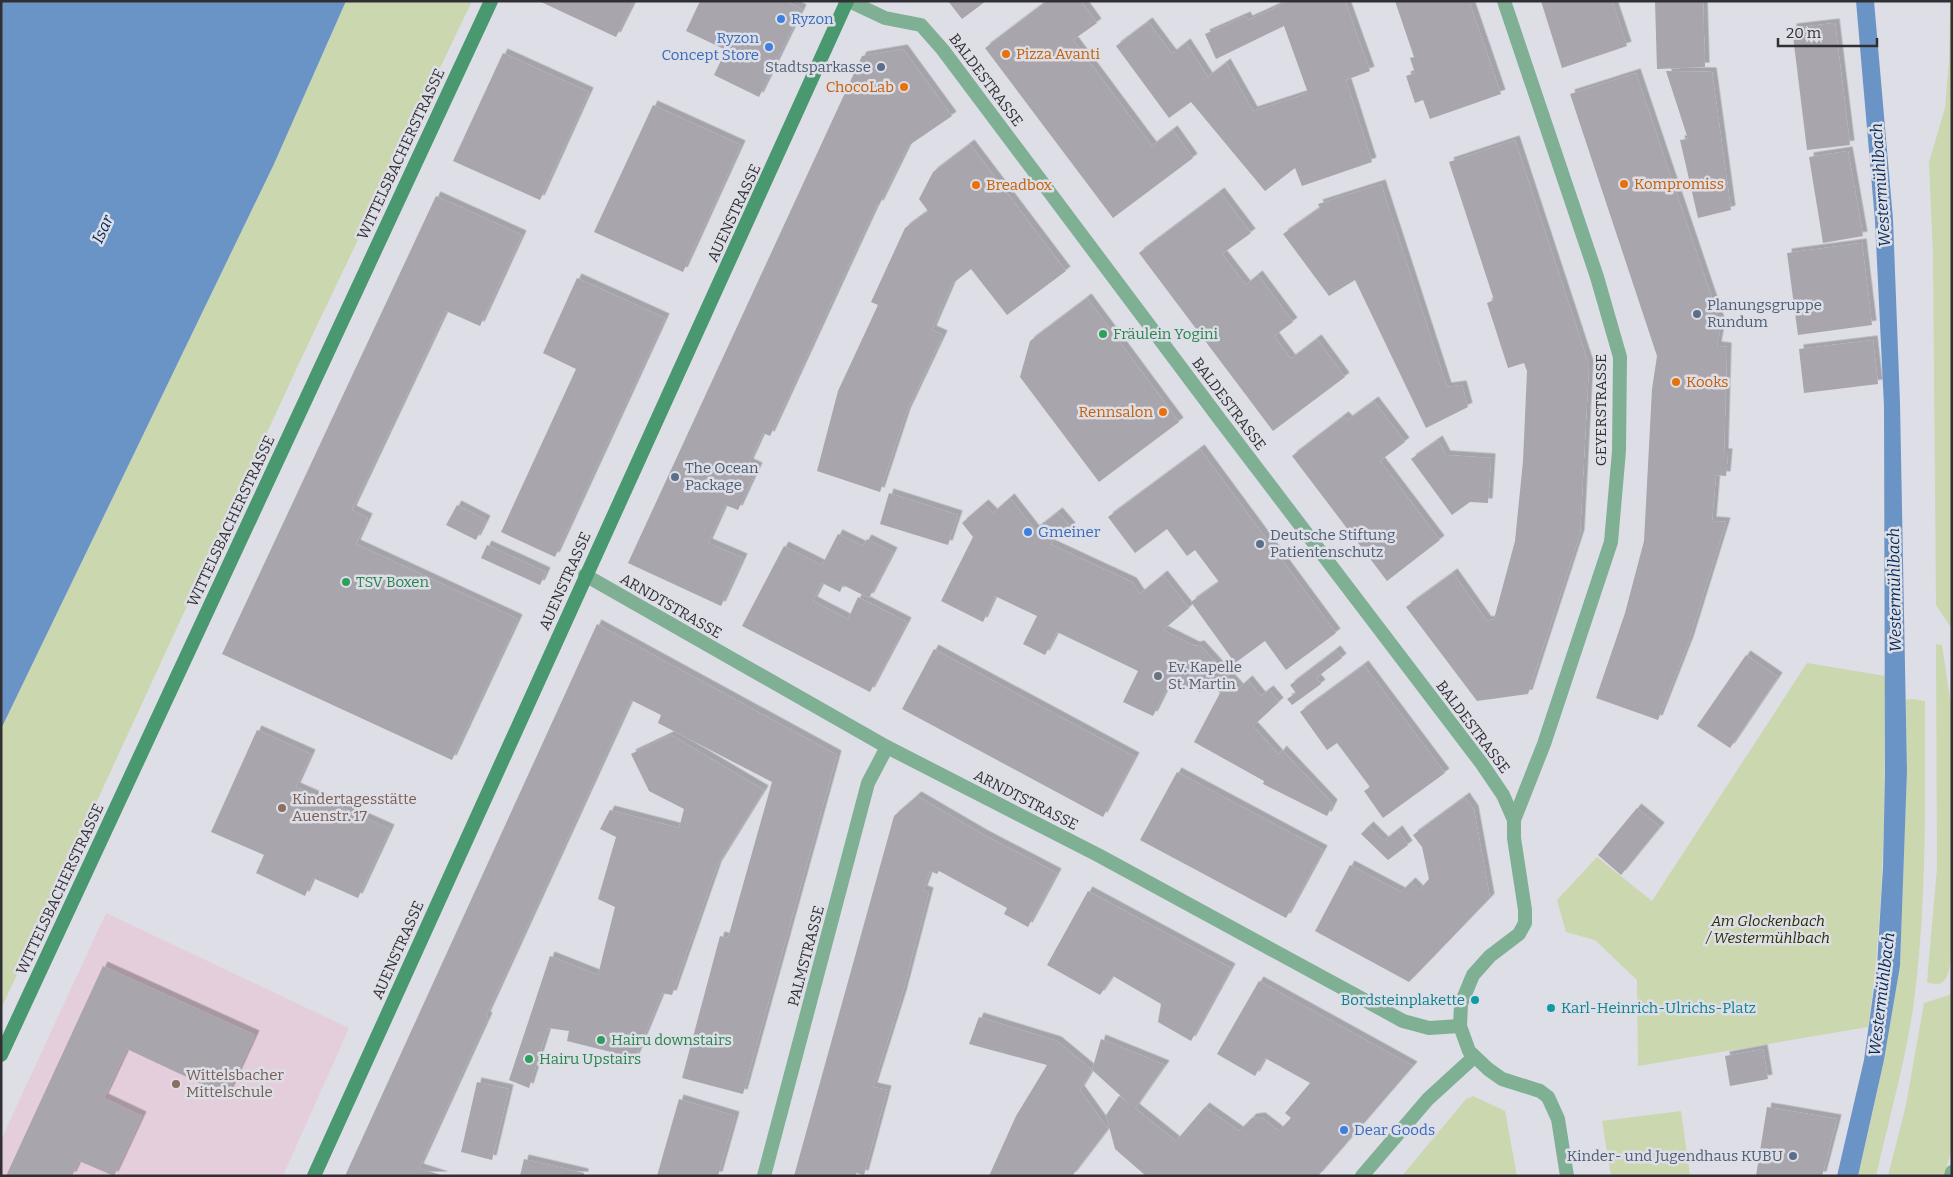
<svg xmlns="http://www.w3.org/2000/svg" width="1953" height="1177" font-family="Bitter,serif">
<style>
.education{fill:#e4cedc}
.green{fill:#cbd7af}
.water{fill:#6b94c6}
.building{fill:#a8a5ac;filter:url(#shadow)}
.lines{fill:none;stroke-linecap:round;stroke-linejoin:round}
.minor{stroke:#80b094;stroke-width:14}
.secondary{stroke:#4a986f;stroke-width:14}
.shop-dot{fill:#3f7fe0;stroke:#dedee7;stroke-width:2}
.food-dot{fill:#e8710a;stroke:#dedee7;stroke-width:2}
.service-dot{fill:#5c6f8a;stroke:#dedee7;stroke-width:2}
.leisure-dot{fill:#2e9e5b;stroke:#dedee7;stroke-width:2}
.worship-dot{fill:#6b7280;stroke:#dedee7;stroke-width:2}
.education-dot{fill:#8d6e63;stroke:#dedee7;stroke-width:2}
.culture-dot{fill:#0f9aa8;stroke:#dedee7;stroke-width:2}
.labels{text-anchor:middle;stroke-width:5;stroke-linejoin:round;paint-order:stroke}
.shop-label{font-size:15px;fill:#366cbe;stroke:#dedee7;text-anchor:start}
.food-label{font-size:15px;fill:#c56008;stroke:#dedee7;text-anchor:start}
.service-label{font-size:15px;fill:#4e5e75;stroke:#dedee7;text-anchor:start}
.street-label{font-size:15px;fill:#303034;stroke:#dedee7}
.leisure-label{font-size:15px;fill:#27864d;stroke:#dedee7;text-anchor:start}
.worship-label{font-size:15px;fill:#5b616d;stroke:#dedee7;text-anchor:start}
.education-label{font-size:15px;fill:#785e54;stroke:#dedee7;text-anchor:start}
.park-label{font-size:15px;font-style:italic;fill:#263000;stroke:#dedee7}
.culture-label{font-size:15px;fill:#0d838f;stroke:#dedee7;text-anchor:end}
.water-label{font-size:16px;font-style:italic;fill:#002957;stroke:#dedee7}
</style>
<defs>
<filter id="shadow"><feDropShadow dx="4.5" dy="-4.5" stdDeviation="0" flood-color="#0004"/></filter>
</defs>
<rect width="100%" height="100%" fill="#dedee7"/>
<polygon class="education" points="106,913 349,1028 283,1176 1,1176 1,1140"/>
<g class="green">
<polygon points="346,1 472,1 301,359 1,1009 1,729 274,164"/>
<polygon points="1950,5 1952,5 1952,629 1936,605 1933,255 1929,162 1945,108 1949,61"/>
<path d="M1936,644L1942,645L1952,712V944C1949,962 1953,992 1927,982L1937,868Z"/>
<path d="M1807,663L1885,676C1885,793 1885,910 1868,1027L1638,1066L1637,980L1595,940L1566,932L1557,900L1597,857L1652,901Z"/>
<path d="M1912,699L1925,701C1925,801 1927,902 1914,1001C1906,1060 1889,1118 1876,1176H1858L1884,1060L1900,966L1907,771L1906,700Z"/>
<polygon points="1952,994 1952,1148 1944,1176 1888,1176 1906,1105 1924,1003"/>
<polygon points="1473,1096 1505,1111 1517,1176 1402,1176 1466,1099"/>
<polygon points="1681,1111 1690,1176 1611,1176 1602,1121"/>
</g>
<g class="water">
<polygon points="1,1 346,1 274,164 1,729"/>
<polygon points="1856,1 1874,1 1893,219 1900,403 1907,771 1900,966 1884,1060 1858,1176 1837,1176 1864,1060 1877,966 1883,867 1885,772 1884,406 1875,221"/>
</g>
<g class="building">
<polygon points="539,1 634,1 616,37"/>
<polygon points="700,1 786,1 802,9 759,97 714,75 726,50 686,31"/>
<polygon points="948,1 986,1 962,19"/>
<polygon points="1047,1 1081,1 1097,23 1073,40 1152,146 1173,130 1193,158 1113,218 985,48"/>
<polygon points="1290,1 1345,1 1346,4 1370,71 1346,80 1372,162 1302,186 1295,168 1265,191 1191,102 1169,118 1116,46 1148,22 1172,54 1186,43 1208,77 1226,63 1253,111 1308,93 1284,26 1216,59 1205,34 1246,16 1248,20"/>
<polygon points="1395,1 1469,1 1501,94 1430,119 1423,100 1415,103 1406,76 1415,73 1410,58 1414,57"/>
<polygon points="1541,1 1612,1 1627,46 1562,68"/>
<polygon points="1655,1 1703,1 1705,67 1657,69"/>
<polygon points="1835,23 1850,145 1807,150 1792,28"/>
<polygon points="903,49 952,116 908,146 879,205 877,204 770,436 763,433 749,463 758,467 738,510 725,505 708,543 743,558 721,606 628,563 862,56"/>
<polygon points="503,53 589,92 540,200 453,161"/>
<polygon points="1666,71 1712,72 1731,210 1698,218 1680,140 1688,139"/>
<polygon points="1636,73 1721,325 1717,346 1727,347 1724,453 1728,453 1726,476 1716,475 1712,521 1726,522 1689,641 1658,720 1596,698 1625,613 1644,541 1652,389 1657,356 1570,94"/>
<polygon points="653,105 741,145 683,272 594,232"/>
<polygon points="1515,140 1589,365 1580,534 1528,694 1477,701 1406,607 1453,573 1487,621 1494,619 1515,541 1523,461 1527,371 1524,363 1508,368 1487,303 1494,300 1449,162"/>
<polygon points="970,144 1066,271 1007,315 971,269 952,284 932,330 943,335 906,413 880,492 817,471 838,391 878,305 871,302 905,228 928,211 919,199 933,172"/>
<polygon points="1848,151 1863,236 1823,243 1809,157"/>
<polygon points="1381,184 1447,387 1462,385 1468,407 1426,428 1355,280 1329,296 1283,234 1320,208 1318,204"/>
<polygon points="1220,192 1251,233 1222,254 1246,285 1258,275 1293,322 1274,336 1291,359 1317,339 1345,377 1273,431 1139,253"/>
<polygon points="436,196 522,235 480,326 446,311 352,510 368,518 356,544 518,619 452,760 222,654"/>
<polygon points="1862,243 1872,325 1798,335 1787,253"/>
<polygon points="577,278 665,318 555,557 501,532 576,369 543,353"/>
<polygon points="1087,298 1179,422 1099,482 1020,377 1030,341"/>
<polygon points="1873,340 1878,384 1804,393 1799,349"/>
<polygon points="1374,401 1405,442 1380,461 1440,540 1387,581 1292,456 1344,416 1348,420"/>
<polygon points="1438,440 1446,455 1491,458 1488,503 1470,502 1452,515 1411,459"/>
<polygon points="1200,449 1336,633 1286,670 1265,641 1235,663 1191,602 1219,582 1195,550 1187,556 1167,529 1135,553 1108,517"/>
<polygon points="889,493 958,515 948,545 880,524"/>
<polygon points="1010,498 1035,530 1058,512 1071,527 1050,544 1132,582 1140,594 1163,575 1189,608 1163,630 1195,646 1200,645 1239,688 1248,680 1261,696 1269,690 1279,702 1253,726 1279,755 1282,750 1333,804 1327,816 1263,784 1264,781 1194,742 1220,693 1206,680 1200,692 1171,680 1153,716 1123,702 1138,671 1057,632 1045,655 1023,644 1037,616 995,596 983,622 941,601 973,537 962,523 984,504 993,513"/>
<polygon points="457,505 486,520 476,540 446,525"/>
<polygon points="838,534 863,546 867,539 893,552 869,598 843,585 840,592 822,583 813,601 848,619 858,597 907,622 870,692 742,626 784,546 822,565"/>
<polygon points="487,545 546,572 540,585 481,558"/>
<polygon points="597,624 837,755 743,1094 682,1078 720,936 728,938 772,782 658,723 661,715 631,700 486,1016 488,1017 419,1168 444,1176 345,1176"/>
<polygon points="934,649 1135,757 1103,817 902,709"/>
<polygon points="1336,650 1342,658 1316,678 1321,684 1292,705 1287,699 1296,693 1290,685"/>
<polygon points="1746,655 1778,677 1730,748 1697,726"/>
<polygon points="1364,665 1445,773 1383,818 1364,791 1370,787 1337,743 1327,750 1300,712"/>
<polygon points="257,730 311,754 296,787 390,829 358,898 313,878 305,896 256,873 264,855 211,832"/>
<polygon points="671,735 764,790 717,866 672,995 662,993 635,1058 567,1041 569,1031 548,1028 529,1088 509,1080 550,956 598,975 615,907 598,899 616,837 600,829 610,810 679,828 684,809 649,791 631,754"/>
<polygon points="1177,772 1323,850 1286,918 1140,840"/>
<polygon points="917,796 984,835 1057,873 1028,927 1004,914 1007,908 939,871 937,874 930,871 923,890 929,892 902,995 873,1087 887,1090 864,1175 856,1173 856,1176 794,1176 894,816"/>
<polygon points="1465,797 1474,810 1490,898 1409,982 1315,931 1350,865 1401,892 1411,882 1419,890 1429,879 1422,847 1413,835"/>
<polygon points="1637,808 1660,827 1621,875 1598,855"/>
<polygon points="1369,826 1384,841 1398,830 1408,845 1388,860 1361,834"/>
<polygon points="1088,891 1231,968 1191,1041 1158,1022 1161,1004 1113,976 1100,995 1047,965"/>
<polygon points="103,966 255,1035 227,1096 127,1049 104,1098 142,1116 114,1176 79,1161 72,1176 6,1176"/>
<polygon points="1259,981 1413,1066 1318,1176 1146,1176 1115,1149 1106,1115 1119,1096 1132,1106 1092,1070 1101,1039 1165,1065 1135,1108 1176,1141 1205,1107 1239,1131 1252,1118 1261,1117 1279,1131 1291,1118 1285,1113 1310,1083 1265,1058 1255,1076 1217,1054"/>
<polygon points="979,1017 1057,1041 1092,1070 1080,1090 1108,1129 1072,1176 989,1176 1016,1116 1047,1065 969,1044"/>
<polygon points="1763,1049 1768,1079 1730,1086 1725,1056"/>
<polygon points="477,1082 509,1089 492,1160 461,1152"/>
<polygon points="679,1099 735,1116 718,1176 657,1176"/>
<polygon points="1767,1107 1837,1119 1822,1176 1756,1176"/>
<polygon points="524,1159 584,1173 584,1176 520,1176"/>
</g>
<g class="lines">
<g class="minor">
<polyline points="849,1 885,18 921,25 943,50 1221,421 1482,764 1503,795 1514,820"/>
<polyline points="1504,1 1597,277 1620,357 1619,451 1611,542 1544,744 1514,820 1514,838 1525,910 1525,923 1519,934 1490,956 1473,975 1461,1004 1460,1026 1469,1051 1488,1069 1502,1079 1540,1091 1548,1097 1558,1119 1567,1176"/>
<polyline points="585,575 887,747 1098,855 1403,1021 1429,1028 1460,1026"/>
<polyline points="764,1176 868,783 887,747"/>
<polyline points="1362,1176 1428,1099 1474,1057"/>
<polyline points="1951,1176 1952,1172"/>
</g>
<g class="secondary">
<polyline points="1,1055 491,1"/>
<polyline points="314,1176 847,1"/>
</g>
</g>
<g class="shop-dot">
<circle cx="781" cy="19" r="5"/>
<circle cx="769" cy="47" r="5"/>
<circle cx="1028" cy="532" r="5"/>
<circle cx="1344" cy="1130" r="5"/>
</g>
<g class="food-dot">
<circle cx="1006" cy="54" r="5"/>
<circle cx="904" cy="87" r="5"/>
<circle cx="1624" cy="184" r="5"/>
<circle cx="976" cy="185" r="5"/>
<circle cx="1676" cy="382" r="5"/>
<circle cx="1163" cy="412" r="5"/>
</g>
<g class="service-dot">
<circle cx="881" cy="67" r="5"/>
<circle cx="1697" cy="314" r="5"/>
<circle cx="675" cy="477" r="5"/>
<circle cx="1260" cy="544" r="5"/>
<circle cx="1793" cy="1156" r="5"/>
</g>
<g class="leisure-dot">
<circle cx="1103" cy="334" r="5"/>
<circle cx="346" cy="582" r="5"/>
<circle cx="601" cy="1040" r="5"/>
<circle cx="529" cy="1059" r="5"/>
</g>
<circle class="worship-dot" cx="1158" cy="676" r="5"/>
<g class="education-dot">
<circle cx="282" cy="808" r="5"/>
<circle cx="176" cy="1084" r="5"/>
</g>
<g class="culture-dot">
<circle cx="1475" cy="1000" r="5"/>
<circle cx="1551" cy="1008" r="5"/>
</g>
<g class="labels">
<g class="shop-label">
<text x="791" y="24">Ryzon</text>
<text x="759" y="43" text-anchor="end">Ryzon<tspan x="759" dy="17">Concept Store</tspan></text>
<text x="1038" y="537">Gmeiner</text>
<text x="1354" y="1135">Dear Goods</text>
</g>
<g class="food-label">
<text x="1016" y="59">Pizza Avanti</text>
<text x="894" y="92" text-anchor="end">ChocoLab</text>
<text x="1634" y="189">Kompromiss</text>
<text x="986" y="190">Breadbox</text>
<text x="1686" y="387">Kooks</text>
<text x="1153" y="417" text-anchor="end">Rennsalon</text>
</g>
<g class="service-label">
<text x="871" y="72" text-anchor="end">Stadtsparkasse</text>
<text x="1707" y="310">Planungsgruppe<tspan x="1707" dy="17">Rundum</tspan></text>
<text x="685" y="473">The Ocean<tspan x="685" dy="17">Package</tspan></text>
<text x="1270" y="540">Deutsche Stiftung<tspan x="1270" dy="17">Patientenschutz</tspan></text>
<text x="1783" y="1161" text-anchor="end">Kinder- und Jugendhaus KUBU</text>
</g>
<g class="street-label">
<text transform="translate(986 80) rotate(53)" y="5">BALDESTRASSE</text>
<text transform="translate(401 154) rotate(-65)" y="5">WITTELSBACHERSTRASSE</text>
<text transform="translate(734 213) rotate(-65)" y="5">AUENSTRASSE</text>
<text transform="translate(1229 404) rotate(53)" y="5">BALDESTRASSE</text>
<text transform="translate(1601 410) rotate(-90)" y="5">GEYERSTRASSE</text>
<text transform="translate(231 521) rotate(-65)" y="5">WITTELSBACHERSTRASSE</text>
<text transform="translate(565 581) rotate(-66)" y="5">AUENSTRASSE</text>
<text transform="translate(671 606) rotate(30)" y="5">ARNDTSTRASSE</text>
<text transform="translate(1473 727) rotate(53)" y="5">BALDESTRASSE</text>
<text transform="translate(1026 800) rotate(27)" y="5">ARNDTSTRASSE</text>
<text transform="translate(60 889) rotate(-65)" y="5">WITTELSBACHERSTRASSE</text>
<text transform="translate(398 950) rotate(-66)" y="5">AUENSTRASSE</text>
<text transform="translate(806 956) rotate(-75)" y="5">PALMSTRASSE</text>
</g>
<g class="leisure-label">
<text x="1113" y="339">Fräulein Yogini</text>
<text x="356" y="587">TSV Boxen</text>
<text x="611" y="1045">Hairu downstairs</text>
<text x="539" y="1064">Hairu Upstairs</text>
</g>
<g class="worship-label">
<text x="1168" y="672">Ev. Kapelle<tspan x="1168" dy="17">St. Martin</tspan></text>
</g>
<g class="education-label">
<text x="292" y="804">Kindertagesstätte<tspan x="292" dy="17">Auenstr. 17</tspan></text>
<text x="186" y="1080">Wittelsbacher<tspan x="186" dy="17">Mittelschule</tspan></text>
</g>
<g class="park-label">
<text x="1768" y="926">Am Glockenbach<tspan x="1768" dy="17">/ Westermühlbach</tspan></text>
</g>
<g class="culture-label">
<text x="1465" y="1005">Bordsteinplakette</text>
<text x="1561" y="1013" text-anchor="start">Karl-Heinrich-Ulrichs-Platz</text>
</g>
<g class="water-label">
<text transform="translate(1880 185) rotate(-94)" y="6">Westermühlbach</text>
<text transform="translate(102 229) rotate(-66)" y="6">Isar</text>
<text transform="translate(1894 590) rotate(-91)" y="6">Westermühlbach</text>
<text transform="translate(1881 994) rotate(-83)" y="6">Westermühlbach</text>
</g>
</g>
<rect width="1953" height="1177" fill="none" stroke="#303034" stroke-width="5"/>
<path d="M1778 38v8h99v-8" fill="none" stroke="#303034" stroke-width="2.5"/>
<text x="1786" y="38" font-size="15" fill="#303034" stroke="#dedee7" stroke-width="4" paint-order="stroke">20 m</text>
</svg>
